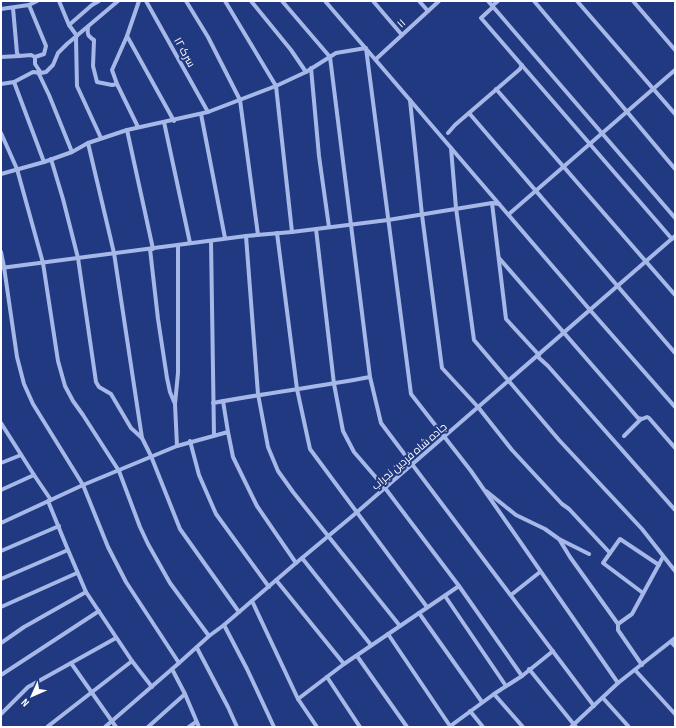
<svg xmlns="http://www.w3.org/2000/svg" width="676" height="728" font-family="'Sofia Sans Condensed',Cairo,sans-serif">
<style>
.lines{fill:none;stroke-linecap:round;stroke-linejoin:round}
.street{stroke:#a6b8e8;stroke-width:4}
.labels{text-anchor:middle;stroke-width:4;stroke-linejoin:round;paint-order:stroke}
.street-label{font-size:11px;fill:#fff;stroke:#213980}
</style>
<rect width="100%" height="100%" fill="#213980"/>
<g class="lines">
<g class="street">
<polyline points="37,1 29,5 46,46 44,54 35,57 35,64 41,73"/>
<polyline points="59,1 69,25"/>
<polyline points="146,1 208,112"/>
<polyline points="186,1 208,37 240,100 258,235"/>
<polyline points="225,1 276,86 292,232"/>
<polyline points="251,1 291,50 306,72"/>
<polyline points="282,1 330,57 370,377 381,423 594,706"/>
<polyline points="325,1 590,310 675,407"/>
<polyline points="373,1 402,35"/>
<polyline points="419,1 428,11"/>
<polyline points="488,1 675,218"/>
<polyline points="534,1 675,169"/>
<polyline points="577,1 675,114"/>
<polyline points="633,1 675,50"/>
<polyline points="492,6 498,1"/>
<polyline points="493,7 481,18 672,239"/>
<polyline points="13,8 17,53 19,56 31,55 35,57"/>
<polyline points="1,9 29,5"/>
<path d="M88,27C87,35 88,36 94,40L93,66L97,82L112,85L117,84"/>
<polyline points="77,36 69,25 92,5 99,1"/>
<polyline points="127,36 174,121"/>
<polyline points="76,38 77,86 101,138"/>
<polyline points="1,57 19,56"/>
<polyline points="376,59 439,1"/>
<polyline points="311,68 319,156 329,227"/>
<polyline points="38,72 49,95 72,152"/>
<polyline points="14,82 44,162"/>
<polyline points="1,84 14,82 33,72 41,73 46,72 53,65 58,53 67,44 118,1"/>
<polyline points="496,89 675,295"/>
<polyline points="410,100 422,215 442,368 478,407 512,450 562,504 569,509 610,553"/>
<polyline points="469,113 675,353"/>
<polyline points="201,114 225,238"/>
<polyline points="164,122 190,243"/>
<polyline points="138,127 117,84 112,70 127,36 139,1"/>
<polyline points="127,130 153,249"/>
<polyline points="1,133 17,169 43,263 58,361 65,386 73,401 83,415 119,471 140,527 148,544 170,583 209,636"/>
<polyline points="448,133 455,125 520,69 522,65"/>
<polyline points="88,143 114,253 142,438 151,456 180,529 239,612"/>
<polyline points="451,148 456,208 474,340 559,440 642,529 675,571"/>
<polyline points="51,159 63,199 78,258 96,382 99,387 111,394 131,428 142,438"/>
<polyline points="1,174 44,162 72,152 88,143 127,130 208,112 276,86 306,72 336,53 366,48 411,394 471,471 618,683"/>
<polyline points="492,203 506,319 539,355"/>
<polyline points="509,214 675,70"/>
<polyline points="316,229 334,384 343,431 354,452 385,488 459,586 522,676"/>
<polyline points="277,233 297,389 310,449 427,607"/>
<polyline points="246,236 258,394 268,447 278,471 293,492 400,626"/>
<polyline points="211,241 214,435"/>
<polyline points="150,249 158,319 167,378 170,392 175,404 177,446"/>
<polyline points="1,252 4,267 17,357 24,384 33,404 83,485 108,547 126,582 179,663"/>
<polyline points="499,258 638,418 642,419 647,417 649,418 675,448"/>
<polyline points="1,268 246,236 292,232 388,220 492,203 499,204"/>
<polyline points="537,356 548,366 675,510"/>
<polyline points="223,401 228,432"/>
<path d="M213,403C266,393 318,387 370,377"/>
<polyline points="175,404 178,373 178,245"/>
<polyline points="1,423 34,475 51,500"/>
<polyline points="624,436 641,419"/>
<polyline points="190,441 199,475 216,514 269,587"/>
<polyline points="1,463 21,455"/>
<polyline points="1,490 34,475"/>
<polyline points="486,491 516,515 545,529 559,539 589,554"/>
<polyline points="48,501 68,550 86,592 132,661 152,687"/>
<polyline points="1,523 83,485 177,446 228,432 233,457 257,506 296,563"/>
<polyline points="559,539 570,557 618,624 618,630 642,665"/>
<polyline points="1,551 59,526"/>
<polyline points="302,558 371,645"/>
<polyline points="1,579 68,550"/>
<polyline points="276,580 344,664"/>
<polyline points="643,593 603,563 620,539 659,565"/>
<polyline points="511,595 540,572"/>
<polyline points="445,596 506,686"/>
<polyline points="252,601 298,699 317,727"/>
<polyline points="1,607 77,573"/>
<polyline points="419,613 482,702"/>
<polyline points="618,624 632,614 663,557"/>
<polyline points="224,625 247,669 274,727"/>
<polyline points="388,634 450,726"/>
<polyline points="671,642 675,646"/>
<polyline points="1,643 24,627 86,592"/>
<polyline points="197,648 228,707 237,727"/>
<polyline points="357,656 407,727"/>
<polyline points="71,663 116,727"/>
<polyline points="172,669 185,694 199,727"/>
<polyline points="529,669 576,727"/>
<polyline points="635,670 675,714"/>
<polyline points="1,675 99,611"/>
<polyline points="327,677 360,727"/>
<polyline points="494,694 523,727"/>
<polyline points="603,698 629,727"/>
<polyline points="298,699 344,664 459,586"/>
<polyline points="470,711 483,727"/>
<polyline points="1,714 28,687 116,638"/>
<polyline points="47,727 132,661"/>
<polyline points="105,727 179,663 209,636 224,625 296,563 356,513 675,236"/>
<polyline points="148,727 185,694"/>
<polyline points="189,727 196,722"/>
<polyline points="449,727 494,694 522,676 553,651"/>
<polyline points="571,727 618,683 675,638"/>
</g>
</g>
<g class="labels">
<g class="street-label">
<text transform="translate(401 23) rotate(-43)" y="4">۱۱</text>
<text transform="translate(185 52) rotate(61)" y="4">سرک ۱۲</text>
<text transform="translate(409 456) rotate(-41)" y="4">جاده شاه فردین نجراب</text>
</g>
</g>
<rect width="676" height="728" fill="none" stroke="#ffffff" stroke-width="4"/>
<g transform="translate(32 696) rotate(225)" stroke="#213980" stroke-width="3" paint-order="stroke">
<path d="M0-3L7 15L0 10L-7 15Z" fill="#ffffff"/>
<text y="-6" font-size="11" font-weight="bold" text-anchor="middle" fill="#ffffff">N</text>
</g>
</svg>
